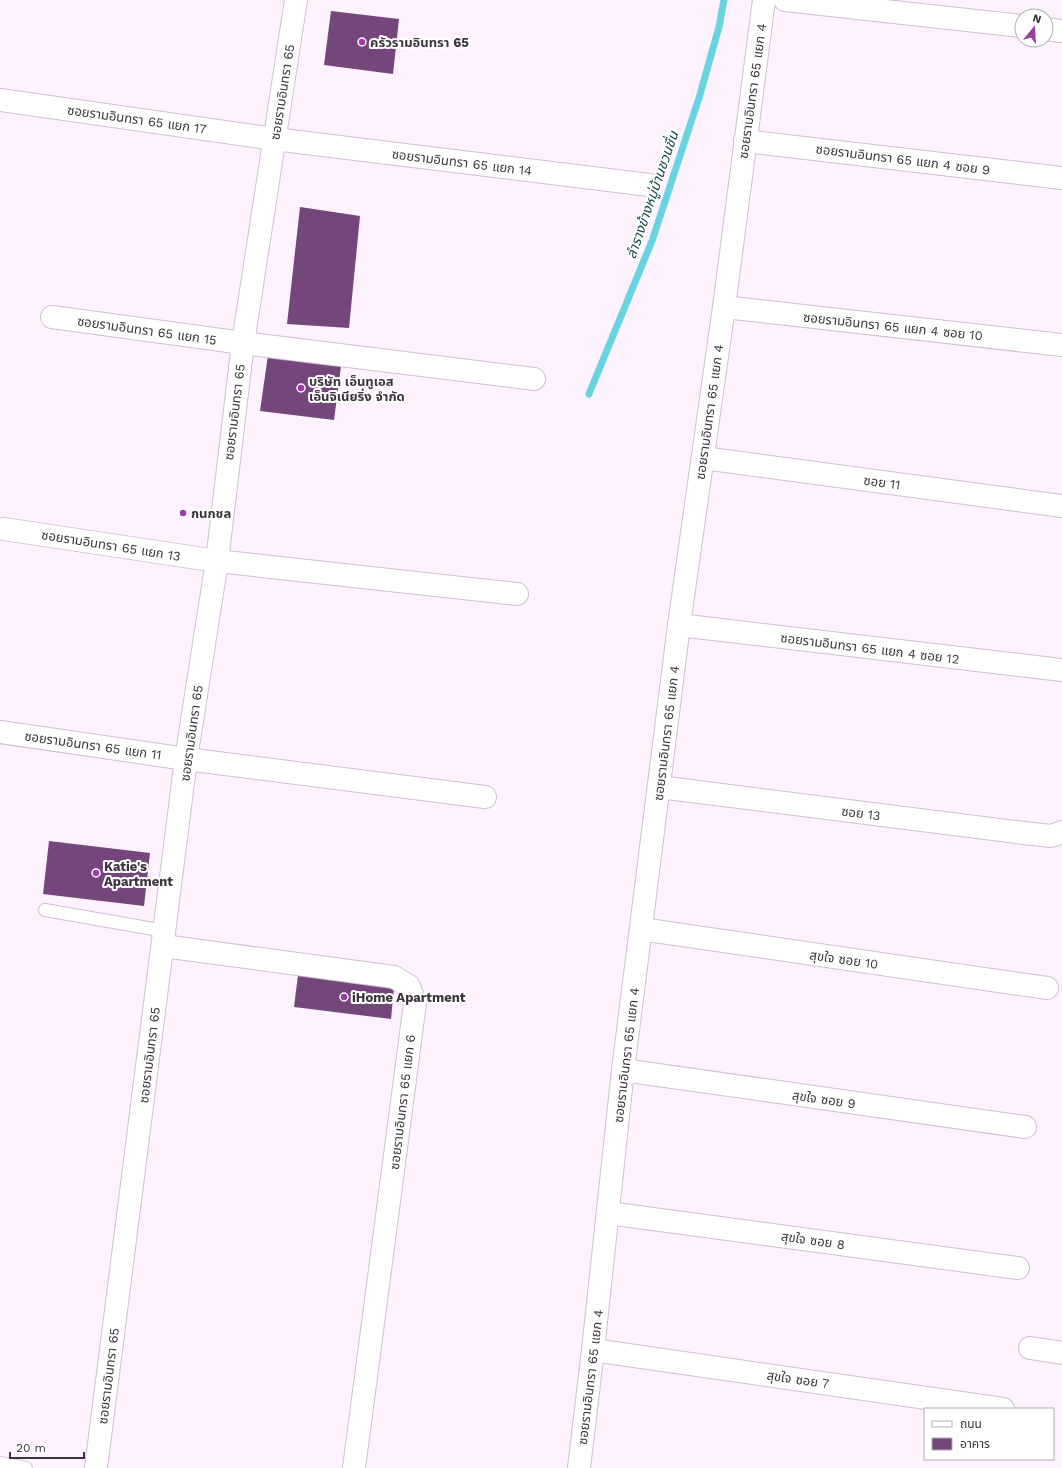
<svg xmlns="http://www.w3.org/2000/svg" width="1062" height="1468" font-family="'Work Sans','Noto Sans Thai',sans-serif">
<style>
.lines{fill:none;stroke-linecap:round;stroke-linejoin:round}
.stream{stroke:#68d4e2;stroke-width:7}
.building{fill:#75467c}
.lane-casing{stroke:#d0bfd2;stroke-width:14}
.street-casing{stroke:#d0bfd2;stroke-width:24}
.lane{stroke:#fff;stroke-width:12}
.street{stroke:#fff;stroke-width:22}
.poi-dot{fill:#9c3da5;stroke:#fff;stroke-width:1.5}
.labels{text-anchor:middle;stroke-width:4;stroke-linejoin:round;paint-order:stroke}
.poi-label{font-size:13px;font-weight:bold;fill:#3b343c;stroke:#fff;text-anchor:start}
.street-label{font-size:13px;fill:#3b343c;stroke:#fff}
.water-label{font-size:14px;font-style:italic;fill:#17484e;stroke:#fff}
</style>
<rect width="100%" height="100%" fill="#fdf2fe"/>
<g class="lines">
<polyline class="stream" points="589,394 652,241 699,98 719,27 724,0"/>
</g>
<g class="building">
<polygon points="331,11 399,19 393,74 324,65"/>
<polygon points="300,207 360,216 349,328 287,324"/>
<polygon points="268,355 341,366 334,420 260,411"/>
<polygon points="49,841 150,853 144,906 43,894"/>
<polygon points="298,975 394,987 391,1019 294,1007"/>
</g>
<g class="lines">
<g class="lane-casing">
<g id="lane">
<polyline points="45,910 165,931"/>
<polyline points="0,1463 26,1468"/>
</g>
</g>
<g class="street-casing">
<g id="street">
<polyline points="785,0 1022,26"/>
<polyline points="1046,29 1062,31"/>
<polyline points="0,100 274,139 649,185"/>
<polyline points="745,141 1062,178"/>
<polyline points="724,307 1062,345"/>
<polyline points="52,317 243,343 534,379"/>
<polyline points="703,458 1062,506"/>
<polyline points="4,529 217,561 517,594"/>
<polyline points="679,625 1062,670"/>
<polyline points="0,732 186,759 485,797"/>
<polyline points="659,787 1024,833 1051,836 1062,832"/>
<polyline points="641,929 1047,988"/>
<polyline points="163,946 394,977 409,986 415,1003 354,1468"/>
<polyline points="623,1070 1025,1127"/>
<polyline points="608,1213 1018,1268"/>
<polyline points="1030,1348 1062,1353"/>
<polyline points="593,1350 1003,1409"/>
<polyline points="96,1468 186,759 217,561 243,343 296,0"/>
<polyline points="579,1468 593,1350 623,1070 679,625 724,307 764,0"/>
</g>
</g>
<use href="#lane" class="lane"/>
<use href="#street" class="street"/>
</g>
<g class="poi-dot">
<circle cx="362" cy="42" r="4"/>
<circle cx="301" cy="388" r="4"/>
<circle cx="183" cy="513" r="4"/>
<circle cx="96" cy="873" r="4"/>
<circle cx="344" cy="997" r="4"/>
</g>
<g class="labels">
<g class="poi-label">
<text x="370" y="47">ครัวรามอินทรา 65</text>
<text x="309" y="386">บริษัท เอ็นทูเอส<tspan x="309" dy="15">เอ็นจิเนียริ่ง จำกัด</tspan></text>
<text x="191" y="518">กนกชล</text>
<text x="104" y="871">Katie's<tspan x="104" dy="15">Apartment</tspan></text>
<text x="352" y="1002">iHome Apartment</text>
</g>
<g class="street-label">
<text transform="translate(752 91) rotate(-82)" y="5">ซอยรามอินทรา 65 แยก 4</text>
<text transform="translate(282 92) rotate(-81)" y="5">ซอยรามอินทรา 65</text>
<text transform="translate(137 119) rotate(8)" y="5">ซอยรามอินทรา 65 แยก 17</text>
<text transform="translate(903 159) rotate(7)" y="5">ซอยรามอินทรา 65 แยก 4 ซอย 9</text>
<text transform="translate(462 162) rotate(7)" y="5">ซอยรามอินทรา 65 แยก 14</text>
<text transform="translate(893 326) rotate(6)" y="5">ซอยรามอินทรา 65 แยก 4 ซอย 10</text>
<text transform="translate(147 330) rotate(8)" y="5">ซอยรามอินทรา 65 แยก 15</text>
<text transform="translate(234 412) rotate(-83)" y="5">ซอยรามอินทรา 65</text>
<text transform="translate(709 412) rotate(-82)" y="5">ซอยรามอินทรา 65 แยก 4</text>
<text transform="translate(882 482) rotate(8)" y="5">ซอย 11</text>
<text transform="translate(111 545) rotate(9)" y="5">ซอยรามอินทรา 65 แยก 13</text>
<text transform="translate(870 648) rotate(7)" y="5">ซอยรามอินทรา 65 แยก 4 ซอย 12</text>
<text transform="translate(191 733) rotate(-82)" y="5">ซอยรามอินทรา 65</text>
<text transform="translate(666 733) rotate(-83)" y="5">ซอยรามอินทรา 65 แยก 4</text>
<text transform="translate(93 745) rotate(8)" y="5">ซอยรามอินทรา 65 แยก 11</text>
<text transform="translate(861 813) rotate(7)" y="5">ซอย 13</text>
<text transform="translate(844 959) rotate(8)" y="5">สุขใจ ซอย 10</text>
<text transform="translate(149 1055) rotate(-83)" y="5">ซอยรามอินทรา 65</text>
<text transform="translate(626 1055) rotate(-83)" y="5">ซอยรามอินทรา 65 แยก 4</text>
<text transform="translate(824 1099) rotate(8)" y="5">สุขใจ ซอย 9</text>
<text transform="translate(402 1102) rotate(-83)" y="5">ซอยรามอินทรา 65 แยก 6</text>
<text transform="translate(813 1240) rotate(8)" y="5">สุขใจ ซอย 8</text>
<text transform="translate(108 1376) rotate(-83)" y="5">ซอยรามอินทรา 65</text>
<text transform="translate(590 1377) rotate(-83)" y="5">ซอยรามอินทรา 65 แยก 4</text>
<text transform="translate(798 1379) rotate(8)" y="5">สุขใจ ซอย 7</text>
</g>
<g class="water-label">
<text transform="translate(652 195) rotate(-71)" y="5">ลำรางข้างหมู่บ้านชวนชื่น</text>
</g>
</g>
<rect x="924" y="1408" width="130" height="52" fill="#ffffff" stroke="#b1aeb1"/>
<rect x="932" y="1421" width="20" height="6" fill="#ffffff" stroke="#b1aeb1"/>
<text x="960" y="1428" font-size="12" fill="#3b343c">ถนน</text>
<rect x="932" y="1438" width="20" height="12" fill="#75467c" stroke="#b1aeb1"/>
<text x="960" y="1448" font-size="12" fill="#3b343c">อาคาร</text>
<g transform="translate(1034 28) rotate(18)"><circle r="19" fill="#ffffff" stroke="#b1aeb1"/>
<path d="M0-3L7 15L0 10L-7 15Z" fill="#9c3da5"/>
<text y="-6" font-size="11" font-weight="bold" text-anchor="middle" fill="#3b343c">N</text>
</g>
<path d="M10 1452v6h74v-6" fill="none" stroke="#3b343c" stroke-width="2"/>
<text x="16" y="1452" font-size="12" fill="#3b343c" stroke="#ffffff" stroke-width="3" paint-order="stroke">20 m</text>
</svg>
